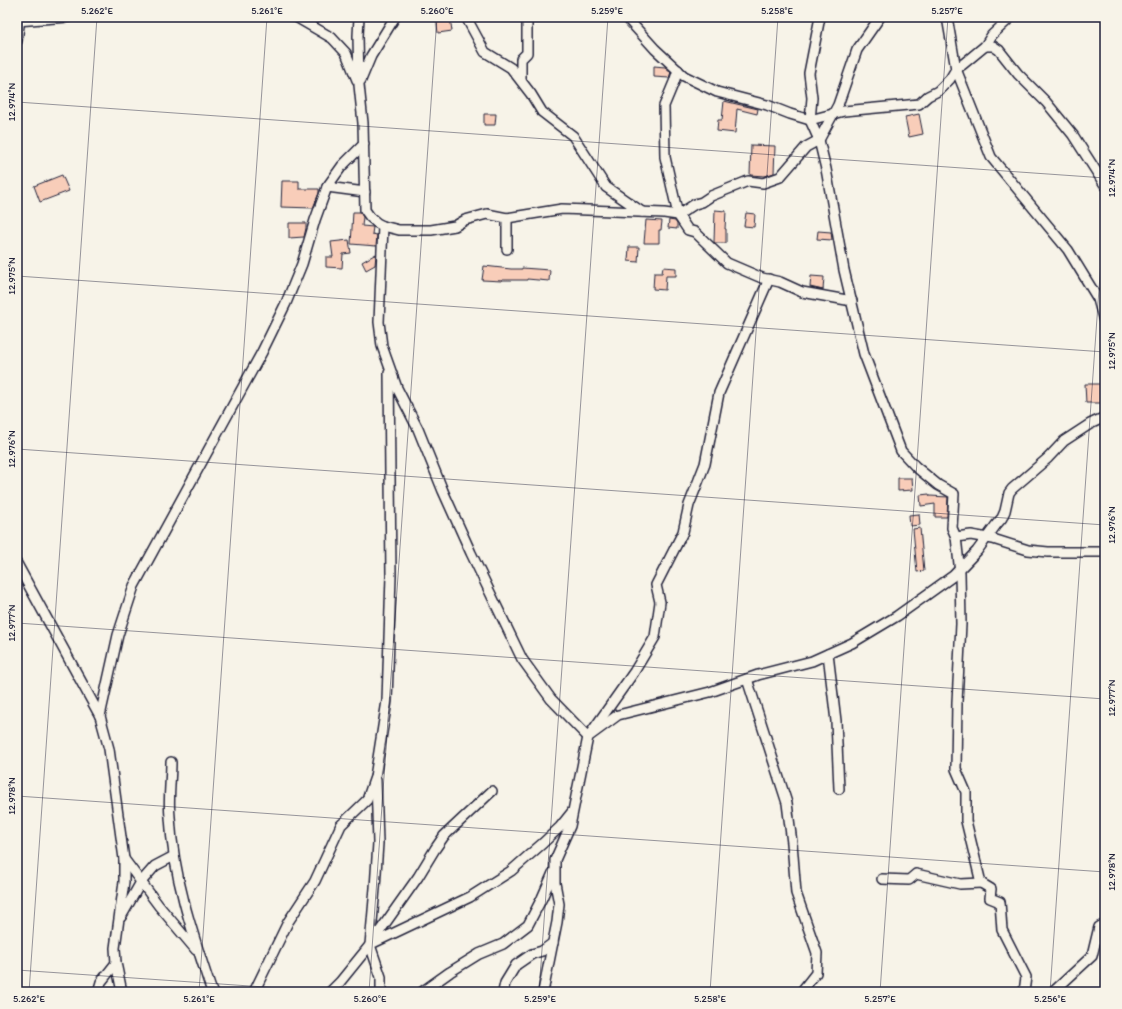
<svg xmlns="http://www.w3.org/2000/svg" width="1122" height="1009" font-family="Itim,sans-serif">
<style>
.building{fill:#f8cdb9;stroke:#22223b}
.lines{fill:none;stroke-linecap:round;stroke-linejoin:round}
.street-casing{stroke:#22223b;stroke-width:12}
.street{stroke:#f7f3e8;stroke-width:9}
.ticks{fill:none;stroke:#22223b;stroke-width:1;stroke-opacity:0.45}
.neatline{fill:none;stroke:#22223b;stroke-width:1.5}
.ticks-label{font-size:10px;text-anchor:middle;fill:#22223b}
</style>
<rect width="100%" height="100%" fill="#f7f3e8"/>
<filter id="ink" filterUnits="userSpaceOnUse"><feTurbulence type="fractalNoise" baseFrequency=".025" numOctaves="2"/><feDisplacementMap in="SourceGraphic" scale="8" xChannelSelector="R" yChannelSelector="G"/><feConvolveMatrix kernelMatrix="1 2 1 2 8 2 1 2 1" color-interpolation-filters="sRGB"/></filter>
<g filter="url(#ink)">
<g class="building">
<polygon points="436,17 450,17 452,31 438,33"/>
<polygon points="654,66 665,67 671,72 669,78 654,77"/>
<polygon points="724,101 758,109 757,114 737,109 735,133 717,131 718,120 722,120"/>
<polygon points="484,114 496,114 495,125 484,125"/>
<polygon points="919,114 923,134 909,137 905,117"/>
<polygon points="751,145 775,146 774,173 765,176 750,175"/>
<polygon points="62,175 69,191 40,202 34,186"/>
<polygon points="282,181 299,181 299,189 319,189 319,193 313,208 281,207"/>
<polygon points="715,210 726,211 725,229 726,229 726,243 715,243 714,242"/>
<polygon points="353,212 360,212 363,217 362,226 373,227 372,234 377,235 376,246 351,244"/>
<polygon points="746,213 755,214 754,227 744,226"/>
<polygon points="646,220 662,221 661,230 659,230 659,243 644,243"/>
<polygon points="669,220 675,221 677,224 677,229 668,228"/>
<polygon points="289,223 306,223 306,228 304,237 289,238"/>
<polygon points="818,231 831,232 832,240 817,239"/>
<polygon points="349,240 351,253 343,254 342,268 326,267 326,257 333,257 331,242"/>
<polygon points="629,247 639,247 638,262 628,261"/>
<polygon points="376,254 375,265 366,270 362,262"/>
<polygon points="484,266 511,269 522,269 522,268 550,270 549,281 527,279 527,280 502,280 502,281 482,280"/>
<polygon points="663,267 676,268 676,276 666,276 665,290 653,289 654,273 662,273"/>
<polygon points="811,276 824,277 823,290 810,287"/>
<polygon points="1085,384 1105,384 1105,403 1086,403"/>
<polygon points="898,478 912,478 913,490 898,491"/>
<polygon points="929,494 930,496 948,497 947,517 935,517 935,504 921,506 920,495"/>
<polygon points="919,514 920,525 910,526 909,515"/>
<polygon points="920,528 924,571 917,572 913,529"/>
</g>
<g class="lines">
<g class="street-casing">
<g id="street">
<polyline points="296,17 332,38 346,53 357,80"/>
<polyline points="359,17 358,36 359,85 363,123 365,210 370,217 377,223 383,226 399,230 431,230 455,226 465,220 487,214 507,218 562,209 664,213 678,215 695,204 702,202 711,196 748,181 763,183 780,177 806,147 819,140 838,105 857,50 880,17"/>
<polyline points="466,17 485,52 511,68 531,94 542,112 573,136 606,187 642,212"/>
<polyline points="626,17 655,49 684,76 717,92 767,105 790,114 810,120 844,111 919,104 928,96 938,91 950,79 956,69 962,65 985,46 992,35 1011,17"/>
<polyline points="820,17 809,73 812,98 810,120 819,140 826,169 844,270 864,354 901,451 916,467 938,485 954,494 952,528 956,537"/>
<polyline points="947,17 956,69 991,157 1068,250 1098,299 1105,325"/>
<polyline points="17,21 68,17"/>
<polyline points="17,41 20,17"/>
<polyline points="985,46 993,46 999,50 1018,74 1046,102 1073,135 1105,185"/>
<polyline points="678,70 674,82 664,106 665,157 678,215 688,230 695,232 727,263 762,278 780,282 802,292 852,301"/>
<polyline points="361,80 371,56 395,17"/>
<polyline points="521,80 521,59 527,53 527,17"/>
<polyline points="327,187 365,192"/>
<polyline points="507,218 507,249"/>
<polyline points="383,226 379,322 382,346 397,388 418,429 443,491 471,553 522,659 551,699 588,737 634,672 655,637 660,602 656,585 683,532 689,505 705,464 719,393 769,279"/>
<polyline points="17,564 100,716"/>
<polyline points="828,654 836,721 839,789"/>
<polyline points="747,679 787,803 792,843 796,893 817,953 816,973 801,992"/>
<path d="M171,762C171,780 168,799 170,817C173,877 193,935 212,992"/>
<polyline points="376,780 378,843 375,888 370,945 381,977 381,992"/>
<polyline points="124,859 159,906 196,950"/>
<polyline points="882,879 909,880 916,874 960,884 981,883"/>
<polyline points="121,917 141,882 155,866 174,856"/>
<polyline points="371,944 470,897 511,871 543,843 560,827 572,812"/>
<polyline points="98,992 101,982 116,963"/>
<polyline points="122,992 116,963 115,948 124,882 124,859 109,749 100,716 118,635 134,586 262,352 286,303 302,264 315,220 327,187 342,166 364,144"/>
<polyline points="254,992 288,922 315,881 341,825 367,800 375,777 387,701 391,576 389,373"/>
<polyline points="330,992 340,982 370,945 418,877 435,849 444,836 492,791"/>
<polyline points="422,992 450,972 479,954 503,944 528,925 542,898 553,873"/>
<polyline points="503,992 505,983 516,965 532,954 542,951 553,943"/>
<polyline points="543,992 557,922 559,904 555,883 555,860 570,826 588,737 618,715 710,692 758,675 812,661 852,643 897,616 953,576 977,551 996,525 1002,518 1005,511 1009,493 1012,489 1048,458 1064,441 1090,424 1105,417"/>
<polyline points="1024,992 1026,977 1002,930 1000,902 990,898 991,889 981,883 966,821 966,792 956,769 957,702 961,624 960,573 956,537 971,535 993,539 1028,550 1048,552 1105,552"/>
<polyline points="1053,992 1092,956 1099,927 1105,924"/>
</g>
</g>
<use href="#street" class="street"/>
</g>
</g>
<path class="ticks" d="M17,102L1105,178M17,276L1105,352M17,449L1105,525M17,623L1105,699M17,796L1105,872M17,970L337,992M29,992L97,17M199,992L267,17M369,992L437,17M539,992L608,17M710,992L778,17M880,992L948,17M1050,992L1105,203"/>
<rect width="1122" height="1009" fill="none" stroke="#f7f3e8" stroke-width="44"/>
<rect x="22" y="22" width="1078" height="965" class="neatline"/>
<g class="ticks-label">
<text x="97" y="14">5.262°E</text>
<text x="267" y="14">5.261°E</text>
<text x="437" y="14">5.260°E</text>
<text x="607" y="14">5.259°E</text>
<text x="777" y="14">5.258°E</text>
<text x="947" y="14">5.257°E</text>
<text transform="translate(11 102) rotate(-90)" y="4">12.974°N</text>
<text transform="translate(1111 178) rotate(-90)" y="4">12.974°N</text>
<text transform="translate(11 276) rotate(-90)" y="4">12.975°N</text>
<text transform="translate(1111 351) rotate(-90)" y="4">12.975°N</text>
<text transform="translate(11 449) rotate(-90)" y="4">12.976°N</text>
<text transform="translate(1111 525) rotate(-90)" y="4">12.976°N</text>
<text transform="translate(11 623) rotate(-90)" y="4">12.977°N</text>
<text transform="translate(1111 698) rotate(-90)" y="4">12.977°N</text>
<text transform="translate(11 796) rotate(-90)" y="4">12.978°N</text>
<text transform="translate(1111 872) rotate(-90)" y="4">12.978°N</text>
<text x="29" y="1002">5.262°E</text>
<text x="199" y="1002">5.261°E</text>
<text x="370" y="1002">5.260°E</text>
<text x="540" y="1002">5.259°E</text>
<text x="710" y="1002">5.258°E</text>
<text x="880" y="1002">5.257°E</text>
<text x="1050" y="1002">5.256°E</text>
</g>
</svg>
